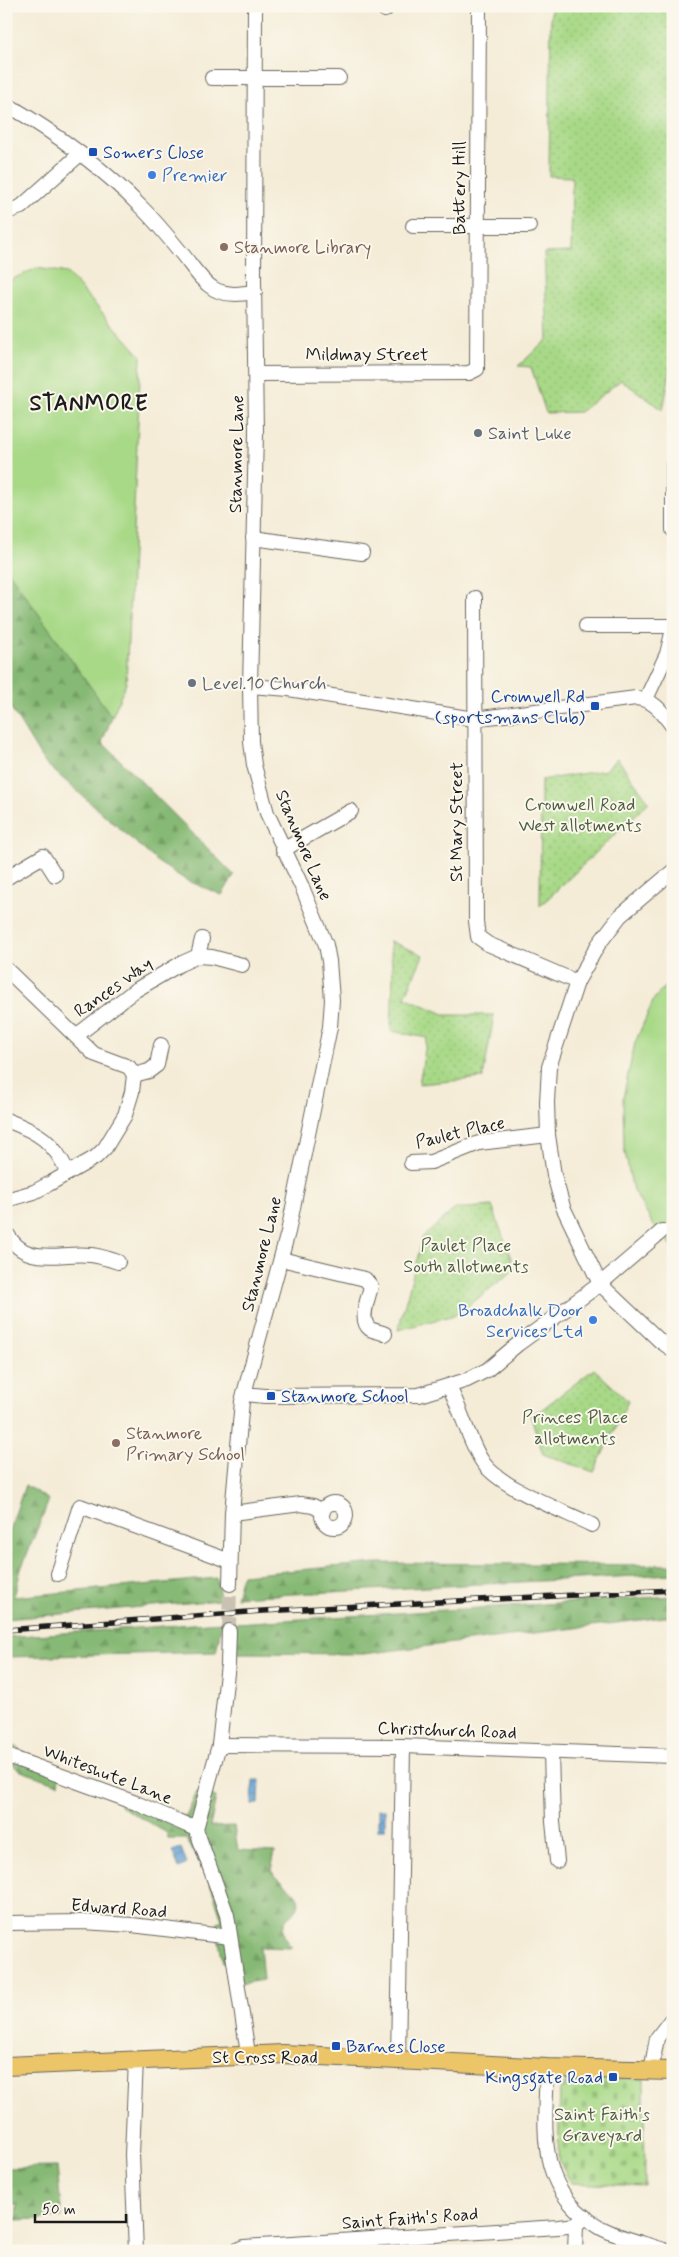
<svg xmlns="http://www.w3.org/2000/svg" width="679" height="2257" font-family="Mynerve,sans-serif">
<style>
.grass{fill:url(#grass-dots);stroke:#627a52}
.forest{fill:url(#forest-firs);stroke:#516a48}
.cemetery{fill:url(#cemetery-stones);stroke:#627a52}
.park{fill:#a8d987;stroke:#627a52}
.water{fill:url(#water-waves);stroke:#3e5e77}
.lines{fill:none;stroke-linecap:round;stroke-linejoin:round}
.minor-tunnel{stroke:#c9c2b2;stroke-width:14;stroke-dasharray:14 7;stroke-linecap:butt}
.minor-casing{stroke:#68655d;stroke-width:16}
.major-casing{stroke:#68655d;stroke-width:20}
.minor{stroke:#fff;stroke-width:14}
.major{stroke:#ecc569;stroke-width:18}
.rail-casing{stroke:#1c1c1c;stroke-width:5.5}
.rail{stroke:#fbf7ec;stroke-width:4;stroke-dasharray:11;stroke-linecap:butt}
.transit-dot{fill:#1a4fb4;stroke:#fbf7ec;stroke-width:2}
.shop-dot{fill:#3f7fe0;stroke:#fbf7ec;stroke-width:2}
.education-dot{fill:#8d6e63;stroke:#fbf7ec;stroke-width:2}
.worship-dot{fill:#6b7280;stroke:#fbf7ec;stroke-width:2}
.labels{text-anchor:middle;stroke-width:4;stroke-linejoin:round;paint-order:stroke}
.transit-label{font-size:18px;fill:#164399;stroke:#fbf7ec;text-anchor:start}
.shop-label{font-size:18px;fill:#366cbe;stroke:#fbf7ec;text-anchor:start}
.street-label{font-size:18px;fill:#1c1c1c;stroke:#fbf7ec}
.education-label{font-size:18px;fill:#785e54;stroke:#fbf7ec;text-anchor:start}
.worship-label{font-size:18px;fill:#5b616d;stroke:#fbf7ec;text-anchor:start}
.park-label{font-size:18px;fill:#4d5e41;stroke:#fbf7ec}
.district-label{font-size:22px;font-weight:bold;letter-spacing:1px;fill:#1c1c1c;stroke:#fbf7ec}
</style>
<defs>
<pattern id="grass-dots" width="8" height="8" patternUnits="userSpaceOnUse" patternTransform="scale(1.25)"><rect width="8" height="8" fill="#a8d987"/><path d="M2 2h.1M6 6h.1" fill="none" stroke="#90ba74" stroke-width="1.8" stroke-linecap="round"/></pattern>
<pattern id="forest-firs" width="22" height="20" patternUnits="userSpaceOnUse" patternTransform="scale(1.25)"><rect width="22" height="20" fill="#86b974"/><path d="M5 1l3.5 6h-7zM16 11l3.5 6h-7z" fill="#739e64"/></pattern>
<pattern id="cemetery-stones" width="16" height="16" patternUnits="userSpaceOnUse" patternTransform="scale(1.25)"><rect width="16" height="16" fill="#a8d987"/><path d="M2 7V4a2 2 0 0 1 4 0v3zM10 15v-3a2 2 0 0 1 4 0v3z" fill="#90ba74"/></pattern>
<pattern id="water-waves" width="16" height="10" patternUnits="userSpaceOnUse" patternTransform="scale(1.25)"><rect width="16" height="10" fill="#609fd2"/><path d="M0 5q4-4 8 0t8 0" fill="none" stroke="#4e81aa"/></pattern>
</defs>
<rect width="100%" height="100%" fill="#fbf7ec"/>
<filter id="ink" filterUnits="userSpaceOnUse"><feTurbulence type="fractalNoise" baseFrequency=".02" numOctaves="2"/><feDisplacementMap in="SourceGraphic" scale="10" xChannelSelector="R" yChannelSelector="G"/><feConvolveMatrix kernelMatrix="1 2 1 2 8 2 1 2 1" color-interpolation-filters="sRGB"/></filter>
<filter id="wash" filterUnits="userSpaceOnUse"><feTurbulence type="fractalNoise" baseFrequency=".0096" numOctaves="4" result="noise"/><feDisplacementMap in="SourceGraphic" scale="20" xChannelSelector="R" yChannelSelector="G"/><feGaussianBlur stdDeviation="1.12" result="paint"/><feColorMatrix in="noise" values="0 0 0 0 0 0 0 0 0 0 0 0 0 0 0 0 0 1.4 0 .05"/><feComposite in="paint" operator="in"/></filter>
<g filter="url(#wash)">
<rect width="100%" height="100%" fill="#f4ecd7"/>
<g class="grass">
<polygon points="551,6 673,6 673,355 663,410 621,380 580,412 546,413 531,367 518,366 548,339 544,253 571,252 572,177 549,176"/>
<polygon points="617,758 649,802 540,906 541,780 606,770"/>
<polygon points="390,941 423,955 405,997 446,1015 494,1015 483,1078 419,1084 427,1038 391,1031 393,975"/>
<polygon points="492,1206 515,1269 458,1314 398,1330 423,1237 455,1209"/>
<polygon points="594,1369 628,1401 594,1472 543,1454 530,1414 541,1410"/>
</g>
<g class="forest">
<polygon points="6,568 112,717 102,742 234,875 222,895 186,880 159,863 44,762 6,700"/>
<polygon points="25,1485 49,1500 21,1569 14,1597 217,1578 220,1600 6,1619 6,1541"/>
<polygon points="376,1563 673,1565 673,1574 236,1597 242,1575"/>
<polygon points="673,1596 673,1616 363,1654 237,1653 236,1623"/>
<polygon points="222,1622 216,1652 6,1657 6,1637"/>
<polygon points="6,1741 27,1754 61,1769 59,1784 21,1771 6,1760"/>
<path d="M197,1792L216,1797L210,1827L234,1826L238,1850L275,1852L271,1870C280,1887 319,1896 285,1920C281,1933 284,1938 292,1948L260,1947L263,1980L239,1984L237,1962L223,1963L216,1925L222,1920L208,1876L186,1839H168L167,1833L120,1806L121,1794L186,1817Z"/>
<polygon points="57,2167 62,2218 17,2220 18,2204 6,2204 6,2168"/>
</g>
<polygon class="cemetery" points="572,2077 644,2079 645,2186 571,2183 558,2159 560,2090 568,2078"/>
<g class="park">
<polygon points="37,268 67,273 141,356 126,683 112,717 6,568 6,282"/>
<polygon points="673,977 673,1247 654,1226 633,1190 624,1148 623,1098 635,1043 654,999"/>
</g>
<g class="water">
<polygon points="253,1780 260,1780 259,1804 252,1804"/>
<rect x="378" y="1809" width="7" height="20"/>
<polygon points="181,1848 187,1864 179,1868 172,1851"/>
</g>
</g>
<g filter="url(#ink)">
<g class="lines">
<polyline class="minor-tunnel" points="229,1631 230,1584"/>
<g class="minor-casing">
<g id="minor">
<polyline points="385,10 386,6"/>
<polyline points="212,78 339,78"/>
<path d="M6,104C56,133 102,167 143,209C157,223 170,239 183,255C192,266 201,281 214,289C227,296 241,294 255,292"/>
<polyline points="6,212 21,207 80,154"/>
<polyline points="413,226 529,226"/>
<polyline points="256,374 469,373 477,369 479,6"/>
<polyline points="673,465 673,530"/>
<polyline points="253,538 362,553"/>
<polyline points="475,598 476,921 478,937 488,944 577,982"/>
<polyline points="586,626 673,626"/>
<path d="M250,686L289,689L474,719L636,698C655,700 662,712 673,727"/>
<polyline points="646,699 667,654 673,629"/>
<polyline points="283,850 351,811"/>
<polyline points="673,871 620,916 598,945 577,982 549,1067 547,1102 548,1135 554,1175 563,1207 600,1284 660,1341 673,1350"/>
<polyline points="6,878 43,856 55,875"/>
<polyline points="198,956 202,939"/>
<polyline points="6,969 94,1054 129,1067 134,1075 132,1092 125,1115 105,1148 96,1157 49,1184 34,1192 6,1200"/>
<polyline points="76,1036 134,991 180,964 198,956 212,957 242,965"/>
<polyline points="134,1075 149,1071 157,1065 161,1045"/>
<path d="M6,1120C38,1132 54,1141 68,1173"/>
<polyline points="411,1163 431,1162 479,1143 548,1135"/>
<path d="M6,1232C26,1269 60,1251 91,1255C100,1256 109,1259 118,1262"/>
<path d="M281,1259L365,1279L371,1286C369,1297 358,1320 370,1329C374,1331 381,1332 385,1334"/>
<path d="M449,1387C462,1411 468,1439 482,1461C498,1487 564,1511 592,1525"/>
<polyline points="244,1394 265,1396 419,1395 467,1380 487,1370 518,1344 600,1284 662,1231"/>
<circle cx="334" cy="1515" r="12"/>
<polyline points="232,1513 301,1504 313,1506 323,1511"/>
<polyline points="58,1574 80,1506 230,1561"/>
<polyline points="230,1584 232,1513 242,1401 288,1232 330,1027 332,1000 329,961 326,945 302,887 267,813 254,765 251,742 250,686 256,433 254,281 255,6"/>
<polyline points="229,1631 228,1664 219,1745 196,1829 227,1915 248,2054"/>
<polyline points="219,1745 403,1746 673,1756"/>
<polyline points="551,1752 553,1822 557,1861"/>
<polyline points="6,1753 10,1757 136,1803 196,1829"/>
<polyline points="6,1923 82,1922 132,1925 230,1937"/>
<polyline points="398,2061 403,1746"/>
<path d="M547,2068C545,2132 535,2190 601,2228C619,2238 647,2244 667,2251"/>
<polyline points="651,2071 657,2038 673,2017"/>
<polyline points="136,2251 132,2155 136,2060"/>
<polyline points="235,2251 244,2247 558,2227 576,2225 585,2216"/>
<polyline points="575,2251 576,2225"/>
</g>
</g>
<g class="major-casing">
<polyline id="major" points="6,2066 283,2054 547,2068 673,2071"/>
</g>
<use href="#minor" class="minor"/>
<use href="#major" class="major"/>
<g class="rail-casing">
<polyline id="rail" points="6,1630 263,1611 673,1590"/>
</g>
<use href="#rail" class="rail"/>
</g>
</g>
<g class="transit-dot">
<rect x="88" y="147" width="10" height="10" rx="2.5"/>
<rect x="590" y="701" width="10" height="10" rx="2.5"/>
<rect x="266" y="1391" width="10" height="10" rx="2.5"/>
<rect x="331" y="2041" width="10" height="10" rx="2.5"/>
<rect x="608" y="2072" width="10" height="10" rx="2.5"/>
</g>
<g class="shop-dot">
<circle cx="152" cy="175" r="5"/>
<circle cx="593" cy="1320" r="5"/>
</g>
<g class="education-dot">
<circle cx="224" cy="247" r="5"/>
<circle cx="116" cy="1443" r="5"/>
</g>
<g class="worship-dot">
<circle cx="478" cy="433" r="5"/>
<circle cx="192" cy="683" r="5"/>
</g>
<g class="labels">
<g class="transit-label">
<text x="103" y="158">Somers Close</text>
<text x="585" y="702" text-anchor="end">Cromwell Rd<tspan x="585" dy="21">(sportsmans Club)</tspan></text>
<text x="281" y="1402">Stanmore School</text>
<text x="346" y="2052">Barnes Close</text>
<text x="603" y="2083" text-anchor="end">Kingsgate Road</text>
</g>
<g class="shop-label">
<text x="162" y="181">Premier</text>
<text x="583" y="1316" text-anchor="end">Broadchalk Door<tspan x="583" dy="21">Services Ltd</tspan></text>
</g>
<g class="street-label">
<text transform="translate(459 188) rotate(-90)" y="6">Battery Hill</text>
<text x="367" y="360">Mildmay Street</text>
<text transform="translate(236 454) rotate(-89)" y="6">Stanmore Lane</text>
<text transform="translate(456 822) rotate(-90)" y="6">St Mary Street</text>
<text transform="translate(304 845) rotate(67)" y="6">Stanmore Lane</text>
<text transform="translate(113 987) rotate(-35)" y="6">Rances Way</text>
<text transform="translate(460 1132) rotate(-13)" y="6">Paulet Place</text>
<text transform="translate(261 1254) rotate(-76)" y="6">Stanmore Lane</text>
<text transform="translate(447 1730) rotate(2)" y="6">Christchurch Road</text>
<text transform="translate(108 1774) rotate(21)" y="6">Whiteshute Lane</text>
<text transform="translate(119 1908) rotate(4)" y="6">Edward Road</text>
<text x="265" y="2063">St Cross Road</text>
<text transform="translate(410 2218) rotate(-4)" y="6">Saint Faith's Road</text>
</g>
<g class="education-label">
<text x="234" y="253">Stanmore Library</text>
<text x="126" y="1439">Stanmore<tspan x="126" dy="21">Primary School</tspan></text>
</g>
<g class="worship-label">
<text x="488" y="439">Saint Luke</text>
<text x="202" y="689">Level.10 Church</text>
</g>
<g class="park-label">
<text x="580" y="810">Cromwell Road<tspan x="580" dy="21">West allotments</tspan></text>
<text x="466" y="1251">Paulet Place<tspan x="466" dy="21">South allotments</tspan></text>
<text x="575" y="1423">Princes Place<tspan x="575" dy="21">allotments</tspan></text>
<text x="602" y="2120">Saint Faith's<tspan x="602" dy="21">Graveyard</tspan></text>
</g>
<g class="district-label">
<text x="89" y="410">STANMORE</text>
</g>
</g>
<rect width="679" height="2257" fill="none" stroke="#fbf7ec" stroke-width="25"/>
<path d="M35 2214v8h91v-8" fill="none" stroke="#1c1c1c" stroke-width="2.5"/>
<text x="42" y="2214" font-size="15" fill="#1c1c1c" stroke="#fbf7ec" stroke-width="4" paint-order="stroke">50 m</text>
</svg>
